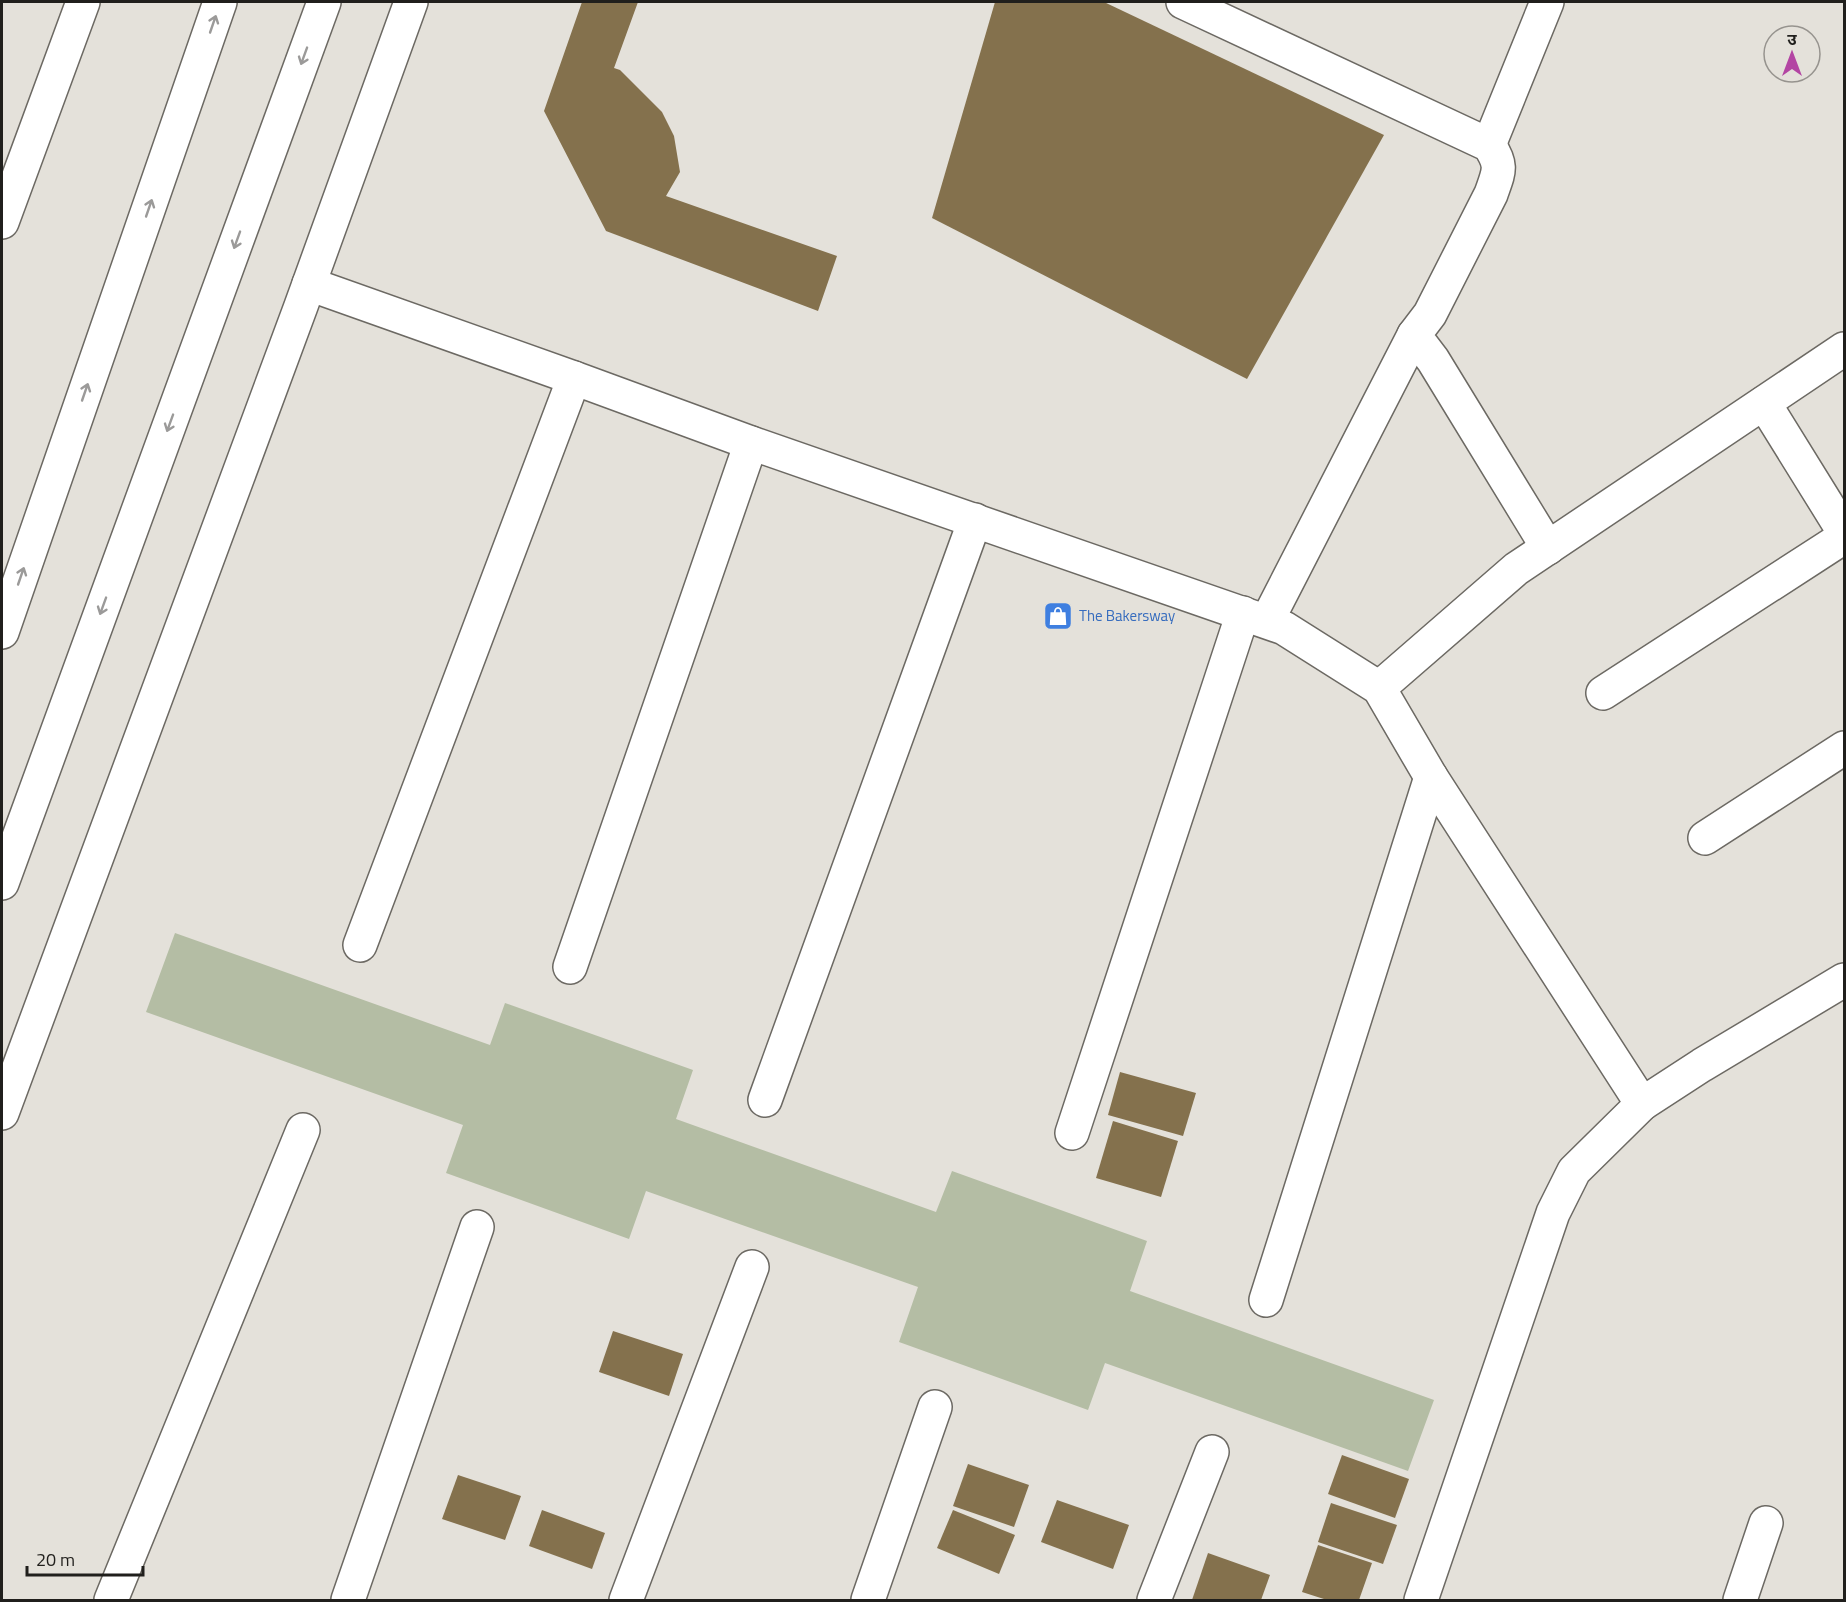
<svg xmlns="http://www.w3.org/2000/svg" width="1846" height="1602" font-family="'Titillium Web','Noto Sans Devanagari',sans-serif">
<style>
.green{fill:#b4bda4}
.building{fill:#84714d}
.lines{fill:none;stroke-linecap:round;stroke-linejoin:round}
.minor-casing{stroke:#6c6963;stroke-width:36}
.minor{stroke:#fff;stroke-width:33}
.oneway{stroke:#9b9a99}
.labels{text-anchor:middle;stroke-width:4.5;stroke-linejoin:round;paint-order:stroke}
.shop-label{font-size:15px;fill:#366cbe;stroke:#e4e1da;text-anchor:start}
</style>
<rect width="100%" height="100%" fill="#e4e1da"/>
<polygon class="green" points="175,933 490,1045 505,1003 693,1070 676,1119 936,1212 952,1171 1147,1241 1130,1291 1434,1400 1408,1471 1105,1363 1088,1410 899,1342 918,1287 646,1191 629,1239 446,1173 463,1125 146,1012"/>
<g class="building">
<polygon points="582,2 638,2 614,68 620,70 662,112 674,136 680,172 666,196 837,256 818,311 606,231 544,111"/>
<polygon points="995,2 1104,2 1384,135 1247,379 932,218"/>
<polygon points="1120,1072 1196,1093 1183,1136 1108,1115"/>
<polygon points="1113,1121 1178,1141 1161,1197 1096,1178"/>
<polygon points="613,1331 683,1354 669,1396 599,1372"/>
<polygon points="1342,1455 1409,1479 1395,1518 1328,1494"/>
<polygon points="968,1464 1029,1485 1014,1527 953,1506"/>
<polygon points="458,1475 521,1496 505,1540 442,1519"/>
<polygon points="1057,1500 1129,1525 1113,1569 1041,1542"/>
<polygon points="1331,1503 1397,1525 1383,1564 1318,1542"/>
<polygon points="542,1510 605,1533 592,1569 529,1546"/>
<polygon points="953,1510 1015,1535 999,1574 937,1548"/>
<polygon points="1318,1545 1372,1563 1359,1600 1327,1600 1302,1592"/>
<polygon points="1208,1553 1270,1575 1261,1600 1192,1600"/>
</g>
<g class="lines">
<g class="minor-casing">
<g id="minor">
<path d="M1183,2L1489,145C1503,166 1499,171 1491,194L1430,314L1414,335L1433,360L1548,548"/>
<polyline points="1489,145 1547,2"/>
<polyline points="2,222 83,2"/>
<polyline points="309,284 574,378 751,443 1284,628 1379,688 1431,777 1642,1104"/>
<polyline points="1764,403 1844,532"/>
<polyline points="1267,621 1414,335"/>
<polyline points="2,632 220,2"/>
<polyline points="1379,688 1516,569 1844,349"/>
<polyline points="1603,693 1844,537"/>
<polyline points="1705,838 1844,748"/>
<polyline points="2,883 324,2"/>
<polyline points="360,945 574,378"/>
<polyline points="570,967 751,443"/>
<polyline points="765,1100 975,520"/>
<polyline points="2,1113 301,306 411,2"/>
<polyline points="1072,1133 1243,613"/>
<polyline points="1266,1300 1431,777"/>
<polyline points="111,1600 303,1130"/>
<polyline points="348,1600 477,1227"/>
<polyline points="626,1600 752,1267"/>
<polyline points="868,1600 935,1407"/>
<polyline points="1154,1600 1212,1452"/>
<polyline points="1421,1600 1553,1213 1574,1171 1642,1104 1702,1065 1844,980"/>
<polyline points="1740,1600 1766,1523"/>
</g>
</g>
<use href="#minor" class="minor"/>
</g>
<defs><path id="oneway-shaft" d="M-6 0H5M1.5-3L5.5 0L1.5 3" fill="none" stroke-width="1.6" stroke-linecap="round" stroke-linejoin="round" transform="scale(1.5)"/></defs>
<g class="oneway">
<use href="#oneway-shaft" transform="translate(213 24) rotate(-71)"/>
<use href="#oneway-shaft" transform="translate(304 56) rotate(110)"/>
<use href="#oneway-shaft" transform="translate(149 208) rotate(-71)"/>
<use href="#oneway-shaft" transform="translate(237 240) rotate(110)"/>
<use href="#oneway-shaft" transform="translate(85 392) rotate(-71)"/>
<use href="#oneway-shaft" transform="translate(170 423) rotate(110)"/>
<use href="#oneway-shaft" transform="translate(21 576) rotate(-71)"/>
<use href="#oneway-shaft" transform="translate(103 606) rotate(110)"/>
</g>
<defs>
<g id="shop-square" transform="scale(1.5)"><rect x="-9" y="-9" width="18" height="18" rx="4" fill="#3f7fe0" stroke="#e4e1da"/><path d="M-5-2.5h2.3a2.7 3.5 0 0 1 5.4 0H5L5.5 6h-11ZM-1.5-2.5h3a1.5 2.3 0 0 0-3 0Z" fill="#fff"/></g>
</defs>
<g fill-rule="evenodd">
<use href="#shop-square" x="1058" y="616"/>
</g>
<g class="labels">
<g class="shop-label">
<text x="1079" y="621">The Bakersway</text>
</g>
</g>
<rect width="1846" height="1602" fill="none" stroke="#201f1c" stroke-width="6"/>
<g transform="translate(1792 54)"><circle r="28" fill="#e4e1da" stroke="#96938e" stroke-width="1.5"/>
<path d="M0-4.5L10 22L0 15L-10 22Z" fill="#b345a3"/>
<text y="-9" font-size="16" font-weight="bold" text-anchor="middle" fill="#201f1c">उ</text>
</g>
<path d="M27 1566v9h116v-9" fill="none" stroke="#201f1c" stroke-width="3"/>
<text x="36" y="1566" font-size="18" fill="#201f1c" stroke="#e4e1da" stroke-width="4.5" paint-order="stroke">20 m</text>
</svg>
